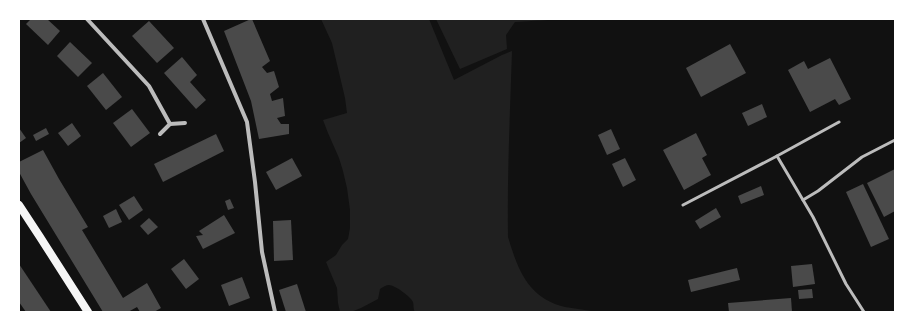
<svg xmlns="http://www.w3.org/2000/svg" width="914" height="331" font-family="Manrope,sans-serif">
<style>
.green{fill:#202020}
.building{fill:#4a4a4a}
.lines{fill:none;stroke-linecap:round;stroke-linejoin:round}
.service{stroke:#bcbcbc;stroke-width:3}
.minor{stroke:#bcbcbc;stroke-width:4}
.secondary{stroke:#f5f5f5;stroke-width:8}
</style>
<rect width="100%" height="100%" fill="#111"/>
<g class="green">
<path d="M321,19H429L454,80L502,55L512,51C510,113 507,175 508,237C518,270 528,298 565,307C576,309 587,310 598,312H415C413,309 414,306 413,302C411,297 395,285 389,285C386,285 383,287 380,289L378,299L361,308L351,312H340L338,303L337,288L326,262L336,255L342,245L348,239L350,228V210L347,188L343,171L339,158L328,133L323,120L347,113L345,98L332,43Z"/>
<polygon points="436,19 565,19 515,22 506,35 507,49 460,69"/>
</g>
<g class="building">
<polygon points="31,19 47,19 60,31 48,45 26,24"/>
<polygon points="251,19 252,19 270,61 262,67 267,73 274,71 279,87 270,94 272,101 283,98 285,116 277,118 281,124 289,124 289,134 259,139 251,101 224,31"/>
<polygon points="149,21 174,48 157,63 132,36"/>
<polygon points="70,42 92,63 78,77 57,56"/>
<polygon points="730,44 746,73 701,97 686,68"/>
<polygon points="182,57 197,75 190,82 206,100 196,109 164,73"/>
<polygon points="830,58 851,99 839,105 835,99 810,112 788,70 804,61 808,69"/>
<polygon points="103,73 122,97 106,110 87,86"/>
<polygon points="762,104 767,117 748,126 742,113"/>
<polygon points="132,109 150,133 131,147 113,123"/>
<polygon points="72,123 81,136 68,146 58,133"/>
<polygon points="19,128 26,138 19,143"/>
<polygon points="46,128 49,134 36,141 33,135"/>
<polygon points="611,129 620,149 607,155 598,135"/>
<polygon points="696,133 707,155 702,158 711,175 684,190 663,150"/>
<polygon points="216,134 224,151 163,182 154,164"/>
<polygon points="43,150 59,179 88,227 82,230 123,298 147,283 161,308 154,312 140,312 137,307 128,312 103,312 31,194 19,172 19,162"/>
<polygon points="292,158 302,176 276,190 266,172"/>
<polygon points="625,158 636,180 623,187 612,164"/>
<polygon points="895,169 895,211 884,217 867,183"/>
<polygon points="863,184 889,239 871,247 846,192"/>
<polygon points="761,186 764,195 741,204 738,196"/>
<polygon points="134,196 143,210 129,220 119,205"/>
<polygon points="230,199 234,208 228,210 225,201"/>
<polygon points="716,208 721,217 700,229 695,221"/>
<polygon points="116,209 122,222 109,228 103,216"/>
<polygon points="224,215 235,233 203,249 196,236 203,235 199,231"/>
<polygon points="149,218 158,227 148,235 140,226"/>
<polygon points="291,220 293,260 274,261 273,221"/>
<polygon points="184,259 199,279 186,289 171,269"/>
<polygon points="19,264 51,312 26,312 19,302"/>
<polygon points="812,264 815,284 793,287 791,266"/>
<polygon points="737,268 740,280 691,292 688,280"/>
<polygon points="242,277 250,298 229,306 221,285"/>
<polygon points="297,284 306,312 286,312 279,290"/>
<polygon points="812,289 813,298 799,299 798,290"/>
<polygon points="791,298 792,312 729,312 728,303"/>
</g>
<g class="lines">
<g class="service">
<polyline points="777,156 813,217 846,284 864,312"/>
<polyline points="803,200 818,191 862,157 895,140"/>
<polyline points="683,205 777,156 839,122"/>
</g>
<g class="minor">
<polyline points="87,19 149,86 170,124 160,134"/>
<polyline points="203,19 247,122 255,182 262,252 275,312"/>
<polyline points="170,124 185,123"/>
</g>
<polyline class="secondary" points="19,205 40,237 88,312"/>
</g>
<rect width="914" height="331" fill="none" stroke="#ffffff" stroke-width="40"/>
</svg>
